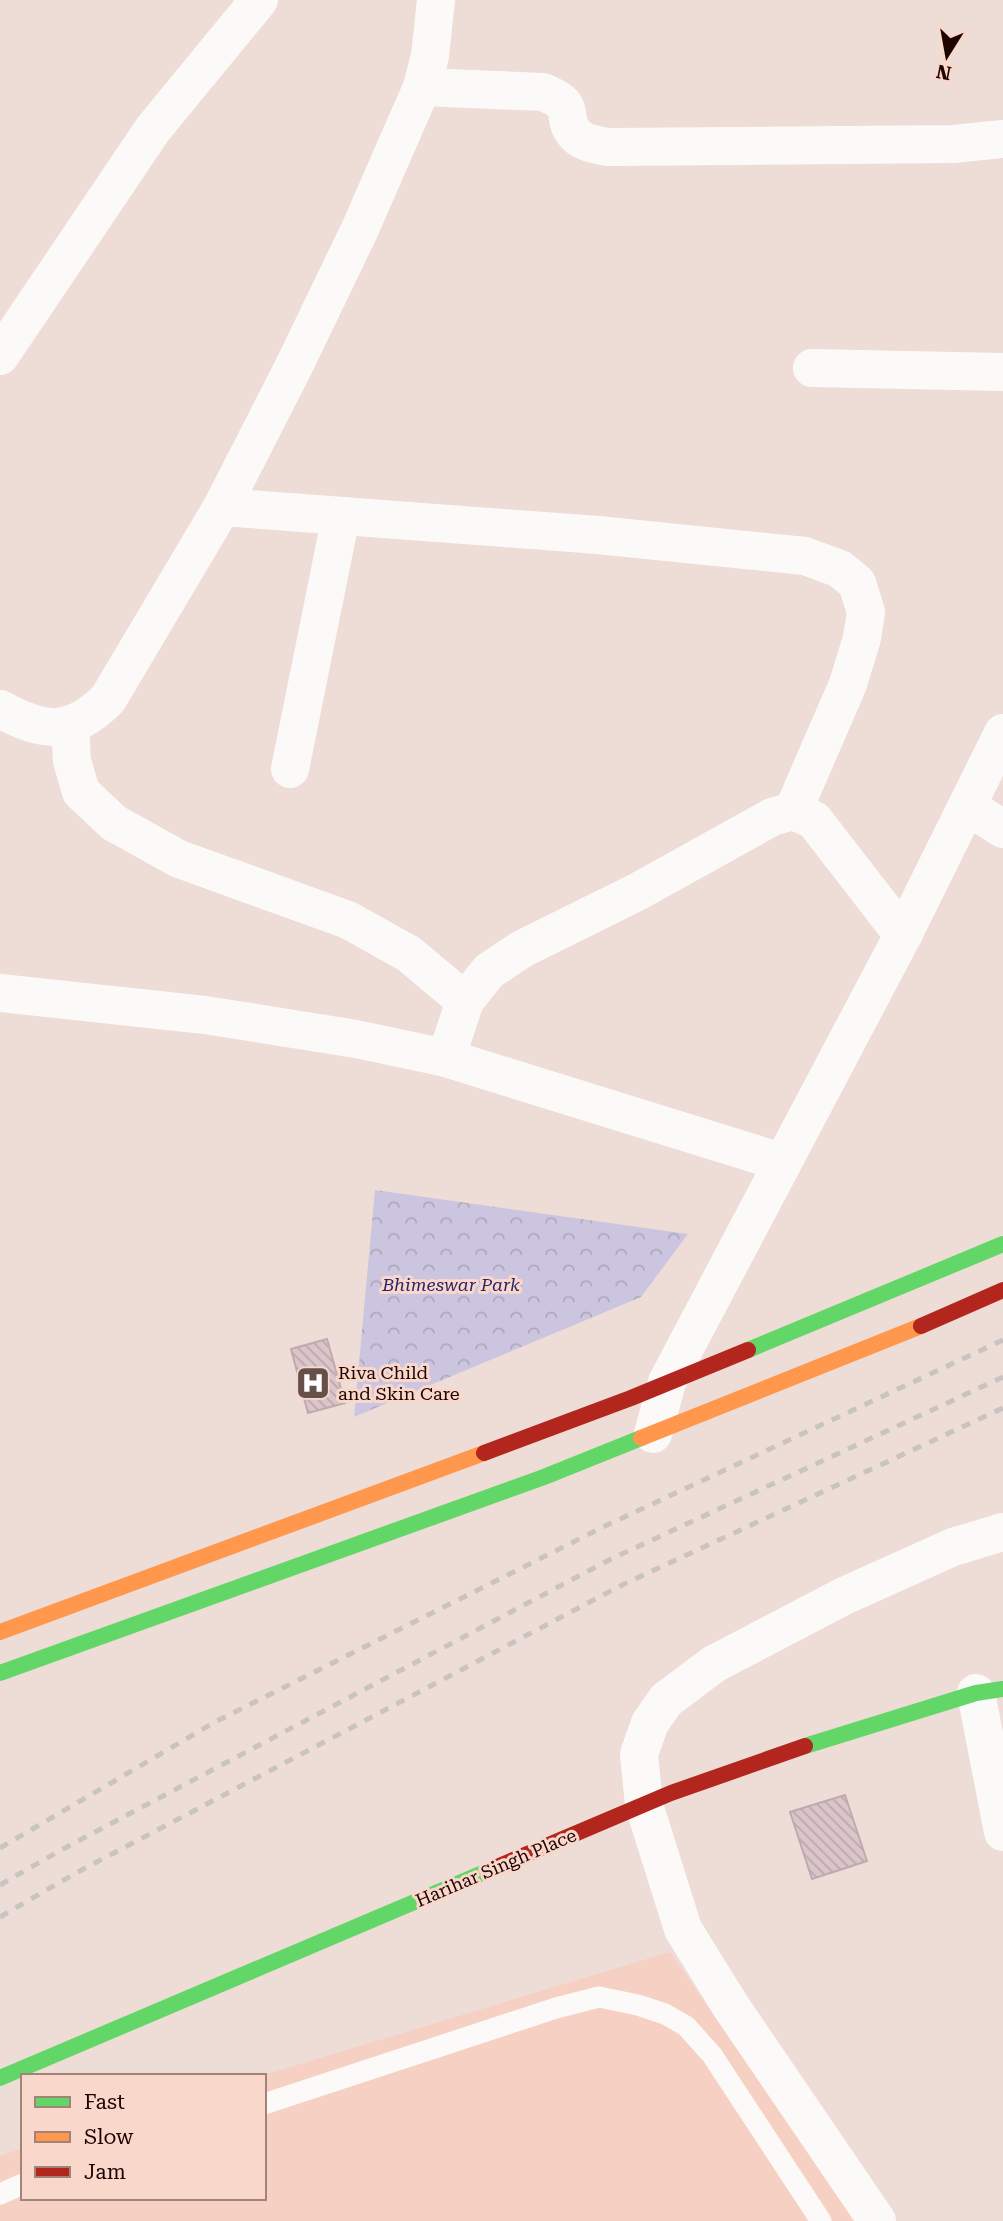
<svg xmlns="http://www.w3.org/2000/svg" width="1003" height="2221" font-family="'Roboto Serif',serif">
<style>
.built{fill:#f6d0c2}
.park{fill:url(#park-crowns)}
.building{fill:url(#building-back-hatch);stroke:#c0aab0;stroke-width:2}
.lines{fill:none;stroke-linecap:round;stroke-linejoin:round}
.lane{stroke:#fcfaf9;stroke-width:21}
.street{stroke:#fcfaf9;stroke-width:38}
.fast{stroke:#63d668;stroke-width:16}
.slow{stroke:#ff974d;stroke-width:16}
.jam{stroke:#b3261e;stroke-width:16}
.rail{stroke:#c9c3c2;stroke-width:5;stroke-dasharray:9 9;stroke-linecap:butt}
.labels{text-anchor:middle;stroke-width:6;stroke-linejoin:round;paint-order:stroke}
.park-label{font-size:18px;font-style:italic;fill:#2b236b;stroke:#f9d8cb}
.poi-label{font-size:18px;fill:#1d0400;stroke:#f9d8cb;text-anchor:start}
.street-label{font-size:18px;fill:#1d0400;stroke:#f9d8cb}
</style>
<defs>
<pattern id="park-crowns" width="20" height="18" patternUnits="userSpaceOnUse" patternTransform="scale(1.75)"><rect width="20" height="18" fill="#cbc5df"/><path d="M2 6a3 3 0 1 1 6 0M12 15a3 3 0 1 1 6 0" fill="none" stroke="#aea8be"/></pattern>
<pattern id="building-back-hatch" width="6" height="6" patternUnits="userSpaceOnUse" patternTransform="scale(1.75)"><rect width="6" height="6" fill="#dac5ca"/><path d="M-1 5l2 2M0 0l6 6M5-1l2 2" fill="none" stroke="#bba8ac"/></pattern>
</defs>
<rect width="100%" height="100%" fill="#eedcd6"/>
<polygon class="built" points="670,1952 855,2221 0,2221 0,2156 23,2148 23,2198 264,2198 264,2076 261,2076"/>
<polygon class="park" points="375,1190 688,1234 641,1297 354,1417"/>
<g class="building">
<polygon points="327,1339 345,1403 308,1413 291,1349"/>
<polygon points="845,1795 867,1861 812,1879 790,1812"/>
</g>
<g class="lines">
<g class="lane">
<polyline points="264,2104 556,2008 599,1997 638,2005 665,2014 686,2026 712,2055 821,2221"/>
<polyline points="0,2194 23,2184"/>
</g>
<g class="street">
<path d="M422,87L543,92C581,107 558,116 576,135C583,143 597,145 608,147L953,144L1003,139"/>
<polyline points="0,356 153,129 259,0"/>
<polyline points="812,368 1003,372"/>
<polyline points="222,507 598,535 805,556 840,569 857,583 866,612 862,638 848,684 793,811"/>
<path d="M0,709C44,733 71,736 108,699L222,507L294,366L360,229L422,87L430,56L436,0"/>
<polyline points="70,726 72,761 81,792 114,823 179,859 348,920 409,954 465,1001"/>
<polyline points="290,769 341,516"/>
<polyline points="967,806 1003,829"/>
<polyline points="0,993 205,1015 356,1039 446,1058 781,1162"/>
<polyline points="446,1058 465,1001 489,971 522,949 637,892 772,817 793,811 814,820 903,935"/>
<polyline points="653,1434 667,1382 903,935 1003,733"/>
<polyline points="976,1693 1003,1832"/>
<polyline points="877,2221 730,2005 683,1929 644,1805 639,1754 650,1723 666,1700 714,1664 844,1596 953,1547 1003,1532"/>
</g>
<g class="fast">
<polyline points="748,1350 1003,1244"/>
<polyline points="0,1673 544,1477 641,1438"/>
<polyline points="805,1746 976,1693 1003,1689"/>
<polyline points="0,2078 492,1869"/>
</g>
<g class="slow">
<polyline points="641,1438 921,1326"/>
<polyline points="0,1632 484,1453"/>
</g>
<g class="jam">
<polyline points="921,1326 1003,1290"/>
<polyline points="484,1453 631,1398 748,1350"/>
<polyline points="492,1869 671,1793 805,1746"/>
</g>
<g class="rail">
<polyline points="0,1848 215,1722 603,1527 1003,1340"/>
<polyline points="0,1885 61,1850 609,1560 1003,1377"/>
<polyline points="0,1917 74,1874 622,1585 1003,1408"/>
</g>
</g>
<defs>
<g id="hospital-square" transform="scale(1.75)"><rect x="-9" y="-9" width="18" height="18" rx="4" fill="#66504b" stroke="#f9d8cb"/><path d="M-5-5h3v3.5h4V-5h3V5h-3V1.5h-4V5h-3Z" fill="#fff"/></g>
</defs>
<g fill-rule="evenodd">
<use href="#hospital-square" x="313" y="1383"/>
</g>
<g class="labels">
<g class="park-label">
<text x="451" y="1291">Bhimeswar Park</text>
</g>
<g class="poi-label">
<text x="338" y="1379">Riva Child<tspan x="338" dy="21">and Skin Care</tspan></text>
</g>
<g class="street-label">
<text transform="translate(496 1868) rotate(-23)" y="6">Harihar Singh Place</text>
</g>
</g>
<rect x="21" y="2074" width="245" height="126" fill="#f9d8cb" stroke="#a1837a" stroke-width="2"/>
<rect x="35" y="2097" width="35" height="10" fill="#63d668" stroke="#a1837a" stroke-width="2"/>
<text x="84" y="2109" font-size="21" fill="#1d0400">Fast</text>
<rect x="35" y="2132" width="35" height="10" fill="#ff974d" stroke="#a1837a" stroke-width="2"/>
<text x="84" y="2144" font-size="21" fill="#1d0400">Slow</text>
<rect x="35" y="2167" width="35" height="10" fill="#b3261e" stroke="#a1837a" stroke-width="2"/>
<text x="84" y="2179" font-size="21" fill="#1d0400">Jam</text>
<g transform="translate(947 56) rotate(191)" stroke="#f9d8cb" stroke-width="5" paint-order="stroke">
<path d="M0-5L12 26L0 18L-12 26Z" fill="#1d0400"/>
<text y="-10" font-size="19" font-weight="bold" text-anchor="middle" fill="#1d0400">N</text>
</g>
</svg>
